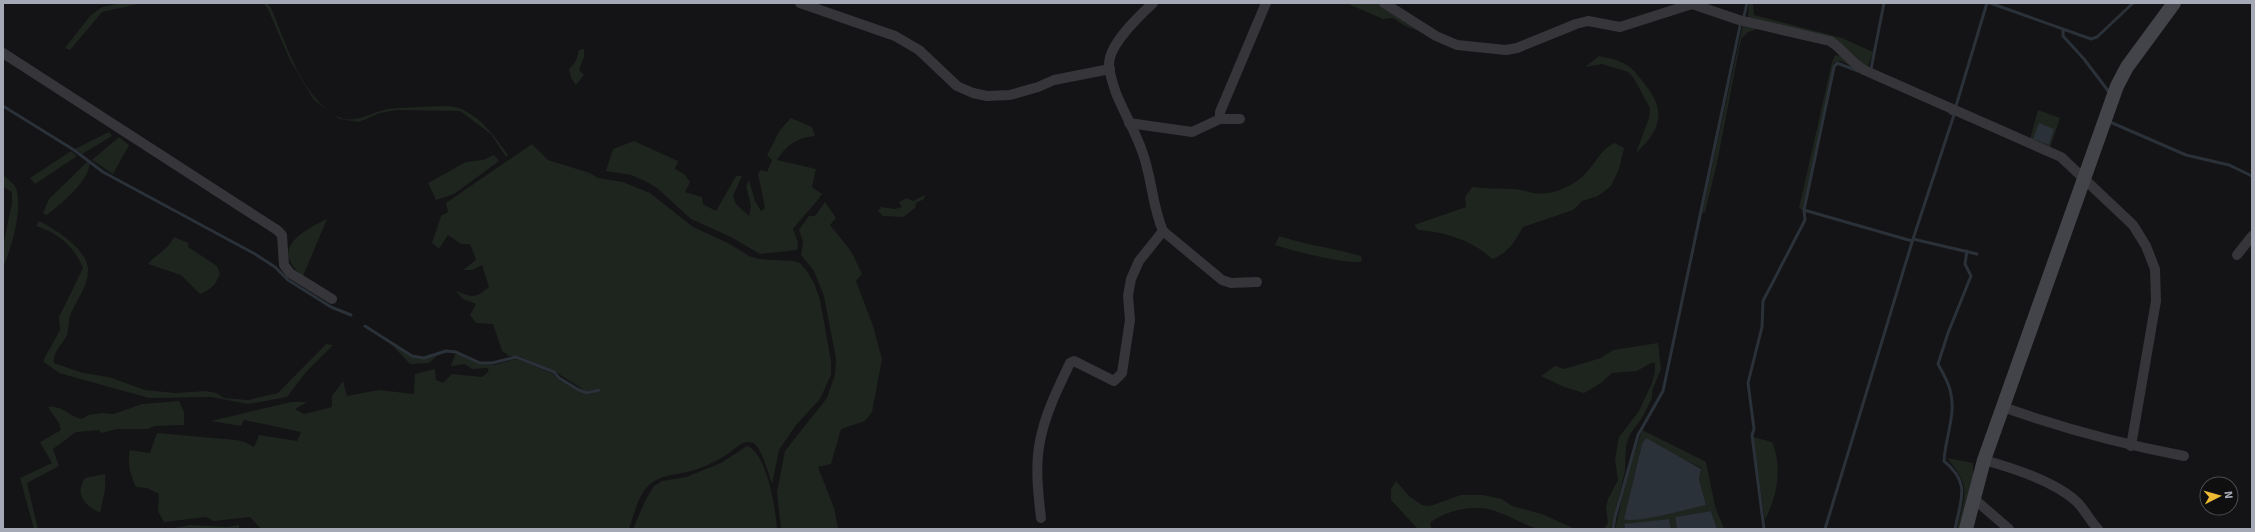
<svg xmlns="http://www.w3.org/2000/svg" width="2255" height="532" font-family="Signika,sans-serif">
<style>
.green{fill:#1e251f;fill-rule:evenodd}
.water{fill:#2a3139}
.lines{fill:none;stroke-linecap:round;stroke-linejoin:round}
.stream{stroke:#2a3139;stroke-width:3}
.street{stroke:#35353a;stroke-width:10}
.secondary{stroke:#43444a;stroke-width:14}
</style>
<rect width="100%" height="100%" fill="#141315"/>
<g class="green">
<polygon points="122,3 143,3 102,12 70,50 65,48 90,16 102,7"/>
<path d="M263,3H267L271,8C285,41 297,82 324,107C345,127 357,119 380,111C392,107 406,108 419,107C432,107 449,104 461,109C481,117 496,138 508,155L506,157L491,134L460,111L396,110L380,113L359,122L339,119L314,100L290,60L268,9Z"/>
<polygon points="1346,3 1380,3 1427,34 1405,26 1393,18 1383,19"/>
<polygon points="1749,3 1753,3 1754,15 1842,38 1873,52 1868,67 1858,63 1843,49 1750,19 1748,16"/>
<polygon points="1743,24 1763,27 1748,32 1741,39 1717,163 1705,212 1702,213"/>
<polygon points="584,49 584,57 579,70 584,75 576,85 571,78 569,69 576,61 579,50"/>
<polygon points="1839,54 1857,69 1841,61 1834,62 1803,210 1799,208 1832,62 1835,55 1838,56"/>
<path d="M1599,56C1607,58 1616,59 1623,63C1631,66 1638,75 1643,82C1667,110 1662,129 1636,153L1649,118L1650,108L1633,77L1628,72L1602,64L1585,67Z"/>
<polygon points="2038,110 2060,118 2050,148 2030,139"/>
<path d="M791,118L812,127L815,136C796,138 788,144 777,160L816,169L812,187L822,194C813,207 803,216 793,229L798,242L797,250L760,254L731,237L691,219L657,188L647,182L631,175L606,171L613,149L634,141L678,161L675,169L684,174L690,182L685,192L702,197L703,204L716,211L736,176H742L733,196L736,204L749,216L751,206L746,186L749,180L755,201L761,211L765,208L758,174L761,170L767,172L772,160L767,155L780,130Z"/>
<polygon points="109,132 112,136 82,154 75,149"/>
<polygon points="119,137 129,145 113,174 92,160"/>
<path d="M1615,143L1624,148L1619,169L1611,186L1598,196L1582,201L1573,210L1523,227C1515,242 1508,253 1492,259C1472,240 1445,232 1418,230L1414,225L1466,207L1465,197L1472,187C1486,189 1498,188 1512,189C1519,189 1526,191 1533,193C1550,196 1572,187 1584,175C1596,164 1599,150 1615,143Z"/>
<path d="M532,144L548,160L590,173L598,178L623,182L650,193L693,227L728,243L749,256L759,259L793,261L800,263L806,270L814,283L820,300L831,361V375L820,399L796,425L779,450L772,484C769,475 761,446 753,443C742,439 737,448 729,453C718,461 700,469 687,472C674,475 660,475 649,485C638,495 634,515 629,529H261L250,517L214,521L206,517L164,522L158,511L159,494L147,488L136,487C130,474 127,464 130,450L150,453L157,433L236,440L245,442L254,447L259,435L297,441L301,432L244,420L241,426L211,421L291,402H307L295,409L304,414L332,407V396L343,381L347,396L379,390L414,394L415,374L435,369L436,380L443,383L452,374L482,377L489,371L487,368L472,369L465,364L451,366L456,352L480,364L494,365L515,359L524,362L553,374L559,380L588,395L601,390L600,388L587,392L554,371L519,356H509L502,351L493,324L476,323L470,315L476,304L463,299L456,291C472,297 475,299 489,287L482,265L473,270H463L476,260L470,244H461L448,235L439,249L432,243L441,216L448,212L446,203Z"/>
<polygon points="71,151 77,156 35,184 30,178"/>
<polygon points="494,155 499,161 454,194 436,200 428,183 466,162 483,160"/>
<path d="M87,162L90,164C86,184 62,203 47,215L43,213L49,199Z"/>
<path d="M3,175C7,178 14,184 16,188C23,208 12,248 3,267V246L12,203V192L3,187Z"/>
<polygon points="925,195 924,199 916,203 915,208 903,217 883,216 878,211 881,207 895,209 902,207 899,202 907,198 913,201"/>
<polygon points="825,202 836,218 830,225 851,251 862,274 856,281 873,326 882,359 872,412 865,421 841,429 831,464 818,467 834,508 838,528 781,529 777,492 785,451 827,398 835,374 836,359 824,296 814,271 801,255 803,242 799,230 809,216 815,216"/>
<path d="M327,219L303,276C269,249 302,231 327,219Z"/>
<path d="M39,221C55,229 89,250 88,271C88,285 77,300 71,313C68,321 69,332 66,337C61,345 52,354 54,363L83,373L109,377L145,390L175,393L206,391L216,393L224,398L248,400L278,393L326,344L333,345L306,372L287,397L248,404L211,397L149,398L59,373L44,362V359L60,330L59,317L83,268C74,246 58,233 36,226Z"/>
<path d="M1279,236C1306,245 1334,248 1361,256L1362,261C1350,266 1290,250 1275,245Z"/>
<path d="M174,237L188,243V247L217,266L220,274C216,284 211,290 200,294L181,275L148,264C157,253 167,251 174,237Z"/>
<polygon points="1658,343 1661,369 1652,391 1652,398 1642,418 1630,434 1626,445 1625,471 1611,529 1604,529 1608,523 1606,507 1608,499 1618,480 1615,459 1619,437 1639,411 1652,383 1655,371 1655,363 1651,363 1637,371 1612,373 1601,383 1584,393 1564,387 1541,376 1555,366 1564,369 1601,358 1613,350"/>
<path d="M391,344C409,355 417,363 438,355L429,363L410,364Z"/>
<path d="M179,401L184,412V425L154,426L148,429H117L101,433L99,430L76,432L53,449L59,466L27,483L38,529H34L20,478L52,463L40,442L61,430L59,423L48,407C63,405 68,416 82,419L88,415L102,413L114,414L142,404Z"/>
<path d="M1642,430L1706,462L1715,506L1724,529H1717L1711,511L1675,517L1677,529H1671L1669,519L1624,525L1625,529H1615L1627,476ZM1642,444L1671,453L1701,468L1699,479L1706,505L1630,494Z"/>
<path d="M1753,437L1772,442C1783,467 1777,496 1765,520Z"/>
<path d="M747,446C767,452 776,511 777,529H633L645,501L654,486L662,481L686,477L721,463Z"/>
<path d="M1947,458L1973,463V476L1960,529H1957C1965,494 1972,487 1947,458Z"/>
<path d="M105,474V489L100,513C85,505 74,495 85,478Z"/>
<path d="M1396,481L1409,496L1422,505L1430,506L1461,495H1483L1502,499L1512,506L1542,514L1575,529C1564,529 1549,532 1538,529C1523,524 1509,516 1495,511C1476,504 1445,510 1430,523L1432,529H1418L1391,500V489Z"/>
<polygon points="190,525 227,527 239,525 239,529 168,529"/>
</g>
<g class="water">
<polygon points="2039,123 2054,129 2049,145 2033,139"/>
<path d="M1646,438L1701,469L1699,479L1706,505C1691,508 1636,524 1624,519L1642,444Z"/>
<polygon points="1711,511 1717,529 1677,529 1675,517"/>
<polygon points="1669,519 1671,529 1625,529 1624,524"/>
</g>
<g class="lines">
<g class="stream">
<polyline points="1990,3 2091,39 2097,37 2133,3"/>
<polyline points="1744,16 1747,3"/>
<polyline points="2063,31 2063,36 2084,59 2109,92"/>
<polyline points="1871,69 1884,3"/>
<polyline points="3,106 74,150 103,172 255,254 275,267 288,280 331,307 351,315"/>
<polyline points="1956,106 1987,3"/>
<polyline points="2110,122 2186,155 2229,165 2252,176"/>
<polyline points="1804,210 1912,241"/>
<polyline points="1913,239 1977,254"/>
<polyline points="365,326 412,356 424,358 446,351 456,352 480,363 492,363 516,357 554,372 559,378 579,390 587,393 599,390"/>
<polyline points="1613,529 1615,517 1638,435 1663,391 1740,26"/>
<polyline points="1764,529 1752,435 1754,429 1748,383 1762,327 1763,301 1805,220 1804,210 1834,67 1837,63 1858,71"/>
<polyline points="1825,529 1913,239 1954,115 1950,113"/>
<path d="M1955,529C1961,499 1971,483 1944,461C1945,438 1957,413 1950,390C1948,381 1942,372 1938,364L1948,333L1971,276L1965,264L1967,251"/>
</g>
<g class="street">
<polyline points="800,3 895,36 919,50 957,86 973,93 987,96 1010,95 1038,87 1054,80 1110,69"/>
<path d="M1153,3C1139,16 1109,44 1109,64C1109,73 1113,84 1116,93C1124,113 1135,131 1142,151C1152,177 1152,206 1163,231L1222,280L1231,283L1257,282"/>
<path d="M1384,3L1436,36L1457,45L1506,50L1517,48L1576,24L1588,21L1620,27L1692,4L1739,20L1830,41C1843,49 1850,62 1864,70L2061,157L2133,225L2146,246L2155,269L2156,301L2131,446"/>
<polyline points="3,53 277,230 282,235 284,265 290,273 332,299"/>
<polyline points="1220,119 1220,112 1266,3"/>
<polyline points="1129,123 1192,132 1220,119 1240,119"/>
<polyline points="2237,255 2252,236"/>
<path d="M2003,407C2062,428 2122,444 2184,456"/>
<path d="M1984,460C2013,468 2055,481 2077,502C2085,510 2090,521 2098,529"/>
<polyline points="1973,498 2009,529"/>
<path d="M1041,518C1038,493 1035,465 1040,441C1045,414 1058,388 1070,363L1074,361L1114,381L1122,373L1130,320L1128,296L1131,279L1139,261L1163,231"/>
</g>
<polyline class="secondary" points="1966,529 1984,460 2117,86 2127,67 2174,3"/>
</g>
<rect width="2255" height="532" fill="none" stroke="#a5a9b5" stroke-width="8"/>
<g transform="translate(2219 496) rotate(84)"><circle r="19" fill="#0f0f10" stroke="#4b4d52"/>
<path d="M0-3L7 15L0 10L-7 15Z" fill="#edbb34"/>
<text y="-6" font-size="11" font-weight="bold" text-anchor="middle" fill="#a5a9b5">N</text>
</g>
</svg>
